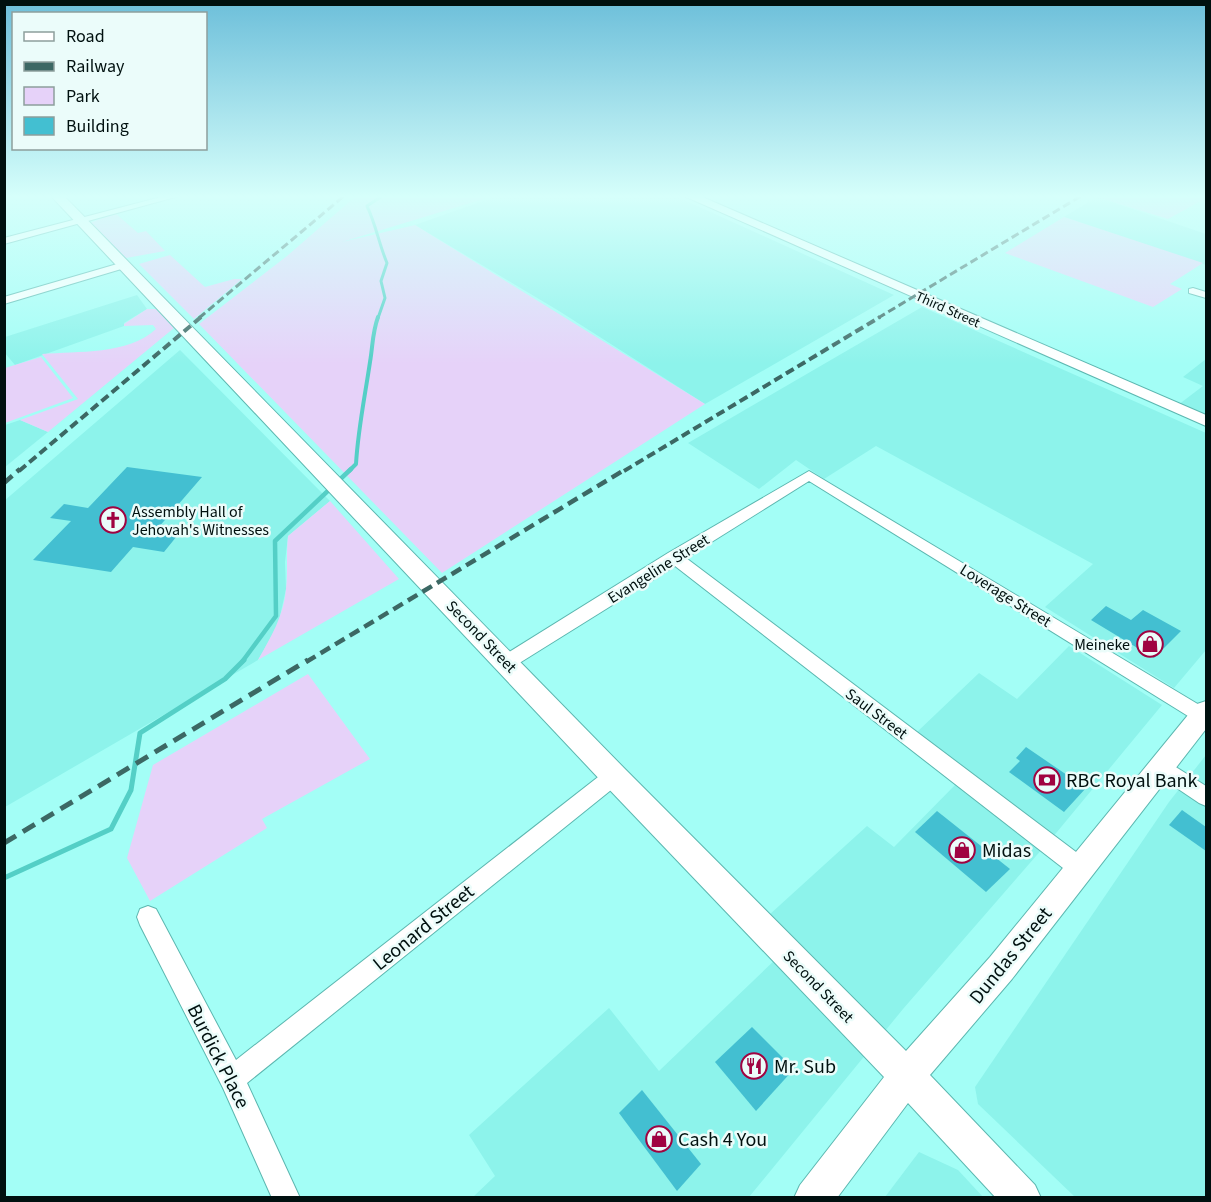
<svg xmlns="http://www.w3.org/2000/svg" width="1211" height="1202" font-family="'Source Sans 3',sans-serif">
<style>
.built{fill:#8df3eb}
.green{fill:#e6d2f9}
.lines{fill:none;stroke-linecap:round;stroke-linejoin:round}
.stream-far3{stroke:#54cfc6;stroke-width:3}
.stream-far2{stroke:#54cfc6;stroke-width:4}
.stream-far1{stroke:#54cfc6;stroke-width:4.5}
.stream{stroke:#54cfc6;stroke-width:5}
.building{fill:#43bfd1}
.street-casing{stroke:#5cb7b0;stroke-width:2}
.secondary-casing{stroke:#5cb7b0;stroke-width:2}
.street{fill:#fff;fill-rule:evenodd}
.secondary{fill:#fff;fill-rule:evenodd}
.rail-far3{stroke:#3c6864;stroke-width:3;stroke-dasharray:8 4;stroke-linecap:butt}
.rail-far2{stroke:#3c6864;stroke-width:4;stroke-dasharray:9 4.5;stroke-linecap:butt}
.rail-far1{stroke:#3c6864;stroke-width:4.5;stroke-dasharray:11 6;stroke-linecap:butt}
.rail{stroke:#3c6864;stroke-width:5;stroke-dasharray:14 8;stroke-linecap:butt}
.labels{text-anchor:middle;stroke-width:5;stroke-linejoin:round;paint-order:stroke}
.far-street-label{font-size:14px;fill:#00100f;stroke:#ebfcfa}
.poi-label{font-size:16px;fill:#00100f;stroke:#ebfcfa;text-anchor:start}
.street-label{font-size:16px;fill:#00100f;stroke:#ebfcfa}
.near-poi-label{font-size:20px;fill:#00100f;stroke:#ebfcfa;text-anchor:start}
.near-street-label{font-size:20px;fill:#00100f;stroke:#ebfcfa}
</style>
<rect width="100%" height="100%" fill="#a3fef6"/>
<g class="built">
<polygon points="497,196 675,196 894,295 705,404 559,311 415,225"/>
<polygon points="1097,197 1206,234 1206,265 1064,217"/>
<polygon points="137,295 147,309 124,323 124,326 15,365 5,353 5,337"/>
<polygon points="922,307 1206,433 1206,650 1174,688 1045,607 1093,564 876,446 824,479 796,460 759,489 688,443"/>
<polygon points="180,350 330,501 288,536 285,562 286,589 278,625 258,660 5,807 4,501"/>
<polygon points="1206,359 1206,417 1178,405 1203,386 1183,377"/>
<polygon points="20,420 48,432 5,467 5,425"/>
<polygon points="1069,646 1162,705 1057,832 903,1009 749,1197 473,1197 495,1176 469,1135 609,1008 659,1071 778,957 769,915 867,826 894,847 958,782 909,744 917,732 979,673 1017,699"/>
<polygon points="1206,755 1206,1197 1075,1197 978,1104 975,1087 1169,802"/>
<polygon points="919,1152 958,1170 983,1197 885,1197"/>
</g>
<g class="green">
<polygon points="356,196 493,196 342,242 415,225 705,404 442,573 199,324 287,256"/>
<polygon points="1099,196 1206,196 1206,198 1168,219 1097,197"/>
<polygon points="115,213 138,233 146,231 165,251 126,258 90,223"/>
<polygon points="1064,217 1203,263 1170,284 1182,289 1153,307 1005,253"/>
<polygon points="170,255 205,287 234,279 242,279 194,319 139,264"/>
<path d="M147,309H156L174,328L48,432L20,420L78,399L42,354C78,351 128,355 156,329L153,325L124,326V324Z"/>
<polygon points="41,357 73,398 5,423 5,368"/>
<path d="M330,501L399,579L258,660C271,637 284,615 286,589C288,571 286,554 288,536Z"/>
<polygon points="308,674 370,759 262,819 267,828 150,901 127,858 153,765"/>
</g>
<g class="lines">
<path class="stream-far3" d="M378,318L385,298L381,281L387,263C379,244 376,225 367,206L382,196"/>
<path class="stream-far2" d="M349,471L356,464C358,429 365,396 370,362C373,345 372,334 378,317"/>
<polyline class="stream-far1" points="242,662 276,616 275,541 351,469"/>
<polyline class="stream" points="4,878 111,829 131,790 140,733 225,679 244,660"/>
</g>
<g class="building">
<polygon points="127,467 202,477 158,528 181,531 164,552 133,547 111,572 33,560 71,521 50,518 64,504 88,508"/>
<polygon points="1106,606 1131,620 1143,610 1181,631 1154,658 1091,620"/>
<polygon points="1026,747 1086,788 1064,812 1009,772 1020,761 1016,758"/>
<polygon points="1182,810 1206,827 1206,851 1169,825"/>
<polygon points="937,811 1010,869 986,892 915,832"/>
<polygon points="752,1027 794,1069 756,1111 715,1062"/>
<polygon points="642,1090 701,1164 677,1191 619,1113"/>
</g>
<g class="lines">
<g class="street-casing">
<g id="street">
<polygon points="165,196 179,196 4,244 4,238"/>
<polygon points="124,262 129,265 128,267 4,304 4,297"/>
<polygon points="1193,288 1206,292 1206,298 1189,293 1189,289"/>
<polygon points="809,471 1206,709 1206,723 1196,721 809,481 686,558 1088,861 1091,868 1088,875 1080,878 1072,875 675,566 513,667 507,669 501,667 498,662 501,657 668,553"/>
<polygon points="1163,759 1206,786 1206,806 1199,803 1156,774 1153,768 1156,762"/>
<polygon points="614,767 621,770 624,776 621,782 247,1083 300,1198 272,1198 223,1088 140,925 137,917 140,909 148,906 156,909 236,1060 607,770"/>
</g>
</g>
<g class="secondary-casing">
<g id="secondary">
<polygon points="51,196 64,196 624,768 906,1051 990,957 1197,704 1206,701 1206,729 1012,979 930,1075 1035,1185 1041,1198 996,1198 908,1103 837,1198 794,1198 800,1185 884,1077 604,784"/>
<polygon points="684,196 700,196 1206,415 1206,426"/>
</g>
</g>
<use href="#street" class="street"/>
<use href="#secondary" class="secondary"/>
<g class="rail-far3">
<polyline points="199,318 344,196"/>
<polyline points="878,318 1081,196"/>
</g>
<g class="rail-far2">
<polyline points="19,471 201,317"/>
<polyline points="624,471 880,317"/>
</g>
<g class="rail-far1">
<polyline points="4,483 20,469"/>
<polyline points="306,662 626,469"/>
</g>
<polyline class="rail" points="4,843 308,660"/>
</g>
<linearGradient id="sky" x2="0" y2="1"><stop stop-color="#6dbfda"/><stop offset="0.54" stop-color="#d6fffb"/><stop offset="1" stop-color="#d6fffb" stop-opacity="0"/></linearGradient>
<rect width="1211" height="364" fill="url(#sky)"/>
<defs>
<g id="church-ring" transform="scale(1.35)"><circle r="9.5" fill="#ebfcfa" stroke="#a00341" stroke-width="1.5"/><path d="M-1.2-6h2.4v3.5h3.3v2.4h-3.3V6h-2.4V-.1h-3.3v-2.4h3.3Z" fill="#a00341"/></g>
<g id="shop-ring" transform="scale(1.35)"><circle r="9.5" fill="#ebfcfa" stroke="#a00341" stroke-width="1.5"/><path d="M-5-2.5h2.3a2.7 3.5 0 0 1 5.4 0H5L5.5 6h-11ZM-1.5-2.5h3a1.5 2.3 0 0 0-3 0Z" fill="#a00341"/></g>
<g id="bank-ring" transform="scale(1.35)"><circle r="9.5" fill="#ebfcfa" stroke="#a00341" stroke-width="1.5"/><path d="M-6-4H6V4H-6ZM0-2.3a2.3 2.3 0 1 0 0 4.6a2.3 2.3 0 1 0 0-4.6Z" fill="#a00341"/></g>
<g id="restaurant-ring" transform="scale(1.35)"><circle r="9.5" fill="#ebfcfa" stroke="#a00341" stroke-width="1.5"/><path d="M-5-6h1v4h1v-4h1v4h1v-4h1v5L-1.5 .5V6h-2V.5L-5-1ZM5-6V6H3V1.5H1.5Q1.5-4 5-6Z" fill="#a00341"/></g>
</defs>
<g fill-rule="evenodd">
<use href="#church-ring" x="113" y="520"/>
<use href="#shop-ring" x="1150" y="644"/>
<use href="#bank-ring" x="1047" y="780"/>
<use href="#shop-ring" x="962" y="850"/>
<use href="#restaurant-ring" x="754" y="1066"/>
<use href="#shop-ring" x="659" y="1139"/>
</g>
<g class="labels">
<g class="far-street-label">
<text transform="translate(948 309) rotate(24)" y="5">Third Street</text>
</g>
<g class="poi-label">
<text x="132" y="517">Assembly Hall of<tspan x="132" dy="18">Jehovah's Witnesses</tspan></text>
<text x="1130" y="650" text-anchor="end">Meineke</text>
</g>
<g class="street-label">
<text transform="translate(658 568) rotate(-32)" y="6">Evangeline Street</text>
<text transform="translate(1006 595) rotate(32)" y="6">Loverage Street</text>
<text transform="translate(482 636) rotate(46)" y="6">Second Street</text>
<text transform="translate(877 713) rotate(37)" y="6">Saul Street</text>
<text transform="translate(819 986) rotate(46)" y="6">Second Street</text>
</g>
<g class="near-poi-label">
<text x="1066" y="787">RBC Royal Bank</text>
<text x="982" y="857">Midas</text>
<text x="774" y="1073">Mr. Sub</text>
<text x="678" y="1146">Cash 4 You</text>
</g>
<g class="near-street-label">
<text transform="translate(423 927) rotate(-39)" y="7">Leonard Street</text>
<text transform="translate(1010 955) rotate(-51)" y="7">Dundas Street</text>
<text transform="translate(219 1056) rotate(63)" y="7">Burdick Place</text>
</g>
</g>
<rect width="1211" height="1202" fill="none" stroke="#00100f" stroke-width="12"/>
<rect x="12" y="12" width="195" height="138" fill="#ebfcfa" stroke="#8d9e9c" stroke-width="1.5"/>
<rect x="24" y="32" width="30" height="9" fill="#ffffff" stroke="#8d9e9c" stroke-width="1.5"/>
<text x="66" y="42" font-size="18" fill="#00100f">Road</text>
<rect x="24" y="62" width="30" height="9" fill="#3c6864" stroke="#8d9e9c" stroke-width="1.5"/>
<text x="66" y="72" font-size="18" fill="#00100f">Railway</text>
<rect x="24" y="87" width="30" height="18" fill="#e6d2f9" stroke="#8d9e9c" stroke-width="1.5"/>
<text x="66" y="102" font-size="18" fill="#00100f">Park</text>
<rect x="24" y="117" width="30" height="18" fill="#43bfd1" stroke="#8d9e9c" stroke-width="1.5"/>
<text x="66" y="132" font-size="18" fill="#00100f">Building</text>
</svg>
